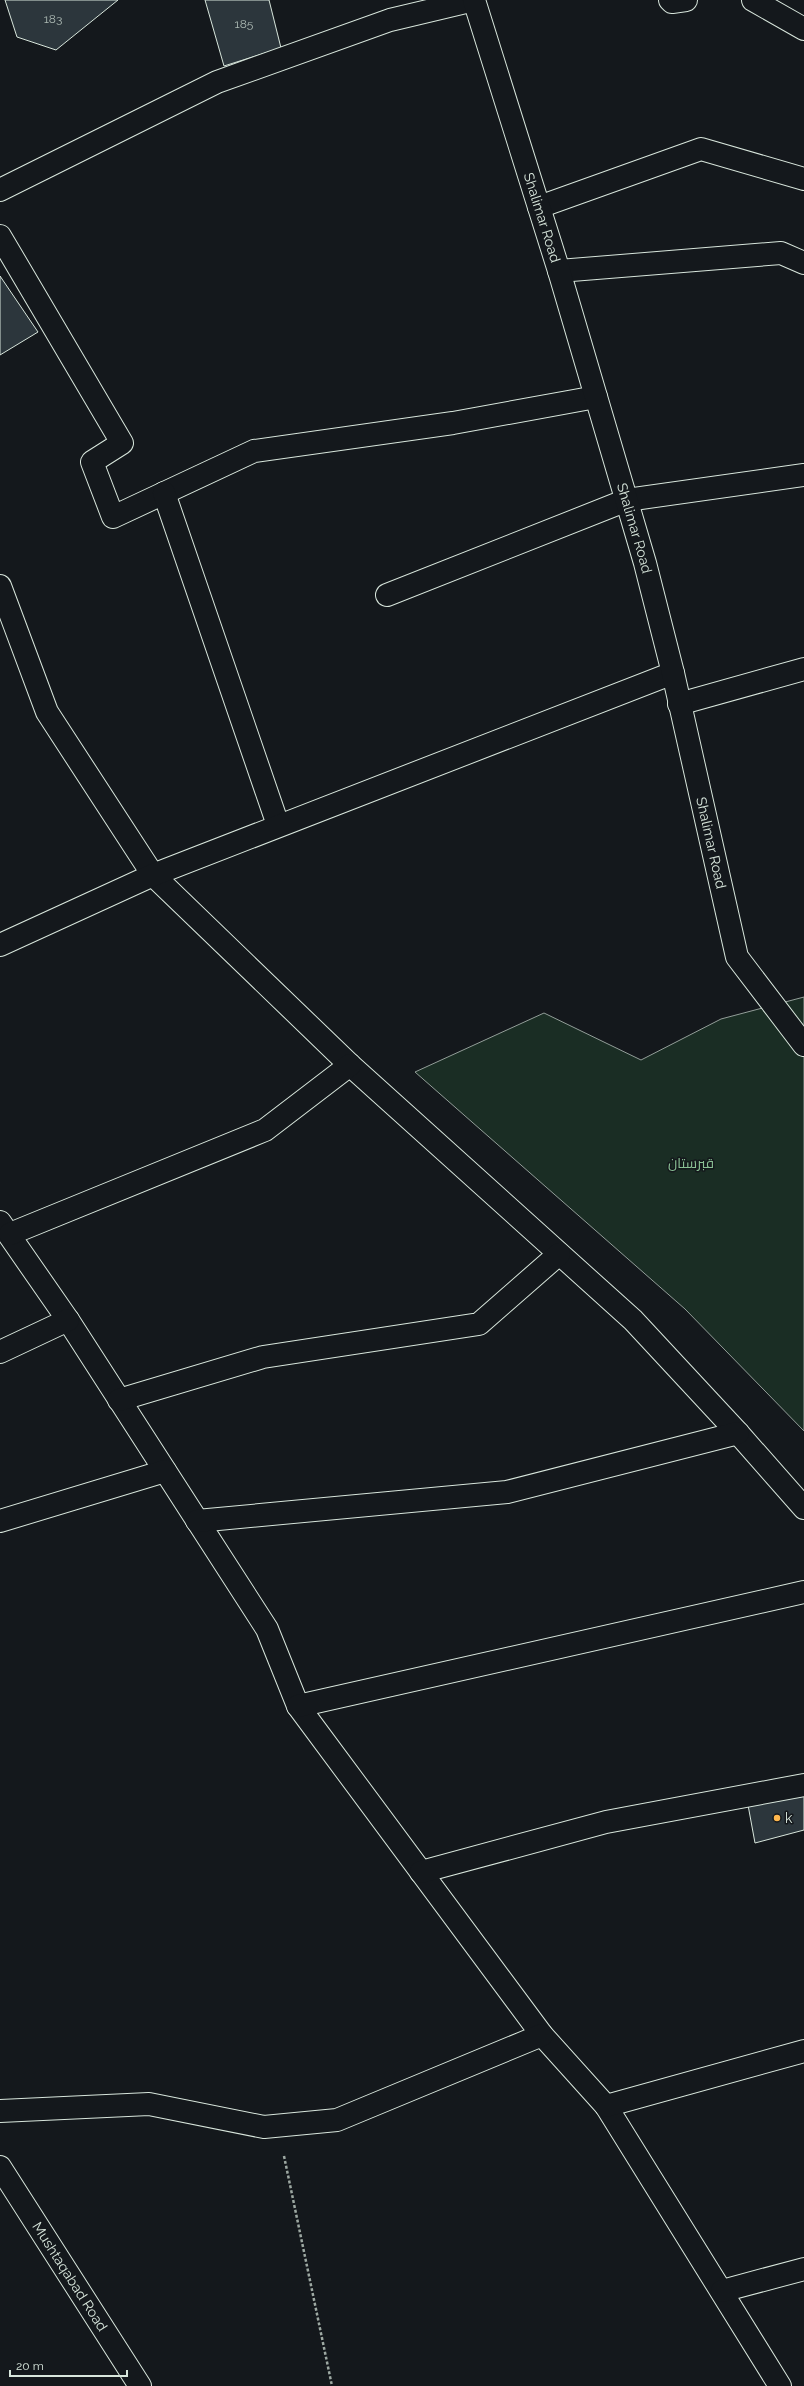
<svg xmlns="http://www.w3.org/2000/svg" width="804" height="2386" font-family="Raleway,Cairo,sans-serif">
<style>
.green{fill:#1a2d24;stroke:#939e99}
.building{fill:#2c363c;stroke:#d8e6dc}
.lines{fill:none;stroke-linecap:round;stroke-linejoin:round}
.minor-casing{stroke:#d8e6dc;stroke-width:24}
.tertiary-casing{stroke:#d8e6dc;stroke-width:24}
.path{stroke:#9da8a2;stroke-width:2.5;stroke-dasharray:3 2;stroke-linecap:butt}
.minor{stroke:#14181c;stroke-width:22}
.tertiary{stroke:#14181c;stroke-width:22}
.poi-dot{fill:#ffb74d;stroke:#14181c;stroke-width:1.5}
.labels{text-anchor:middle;stroke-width:3;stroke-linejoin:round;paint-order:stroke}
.number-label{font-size:12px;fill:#adbab4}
.street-label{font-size:14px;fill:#d8e6dc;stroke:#14181c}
.park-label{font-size:14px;fill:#8ac095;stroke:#14181c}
.poi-label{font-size:14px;fill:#d8e6dc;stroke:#14181c;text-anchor:start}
</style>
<rect width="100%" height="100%" fill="#14181c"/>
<polygon class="green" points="804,997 804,1431 685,1309 415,1072 544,1013 641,1060 721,1019"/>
<g class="building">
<polygon points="5,0 118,0 56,50 17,37"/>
<polygon points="205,0 269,0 281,48 224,66"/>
<polygon points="0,276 38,332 0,355"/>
<polygon points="804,1796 804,1830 755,1843 748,1805"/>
</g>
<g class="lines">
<g class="minor-casing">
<g id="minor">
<polyline points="670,0 672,2 686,0"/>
<polyline points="753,0 804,29"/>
<polyline points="0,190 217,82 390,20 474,0"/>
<polyline points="539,207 701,149 804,179"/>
<polyline points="0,236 122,443 92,462 113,517 254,451 453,423 596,397"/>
<polyline points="559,271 781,253 804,263"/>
<polyline points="164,493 278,825"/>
<polyline points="0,586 47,712 153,875 350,1065 633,1320 738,1433 804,1508"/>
<polyline points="387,595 627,500 804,475"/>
<polyline points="679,704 804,669"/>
<polyline points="0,945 153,875 673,673"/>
<polyline points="0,1222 68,1320 267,1629 298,1706 542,2035 606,2106 780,2386"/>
<polyline points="10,1234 265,1130 350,1065"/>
<polyline points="0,1352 68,1320"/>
<polyline points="119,1400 263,1357 479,1324 559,1254"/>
<polyline points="0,1521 165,1471"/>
<polyline points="197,1521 507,1492 738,1433"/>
<polyline points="298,1706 804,1592"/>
<polyline points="421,1872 606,1822 804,1785"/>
<polyline points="606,2106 804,2051"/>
<polyline points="0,2111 149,2104 264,2127 337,2120 542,2035"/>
<path id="s1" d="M0,2167L140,2386"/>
<polyline points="722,2291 804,2269"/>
</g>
</g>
<g class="tertiary-casing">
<g id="tertiary">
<path id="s2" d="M474,0L559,271L645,563L673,673L737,957L804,1045"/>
</g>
</g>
<polyline class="path" points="284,2156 332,2386"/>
<use href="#minor" class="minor"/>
<use href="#tertiary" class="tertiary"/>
</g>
<circle class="poi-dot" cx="777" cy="1818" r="4"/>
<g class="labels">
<g class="number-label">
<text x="53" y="23">183</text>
<text x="244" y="28">185</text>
</g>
<g class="street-label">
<text dy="5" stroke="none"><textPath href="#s2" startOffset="228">Shalimar Road</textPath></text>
<text dy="5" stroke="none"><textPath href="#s2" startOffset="552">Shalimar Road</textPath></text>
<text dy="5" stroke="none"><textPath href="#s2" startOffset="876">Shalimar Road</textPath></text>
<text dy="5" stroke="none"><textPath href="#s1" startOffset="130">Mushtaqabad Road</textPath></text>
</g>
<g class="park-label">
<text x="691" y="1168">قبرستان</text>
</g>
<g class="poi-label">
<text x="785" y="1823">k</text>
</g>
</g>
<path d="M10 2370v6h117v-6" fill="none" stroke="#d8e6dc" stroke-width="2"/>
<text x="16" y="2370" font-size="12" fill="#d8e6dc" stroke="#14181c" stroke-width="3" paint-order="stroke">20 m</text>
</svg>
